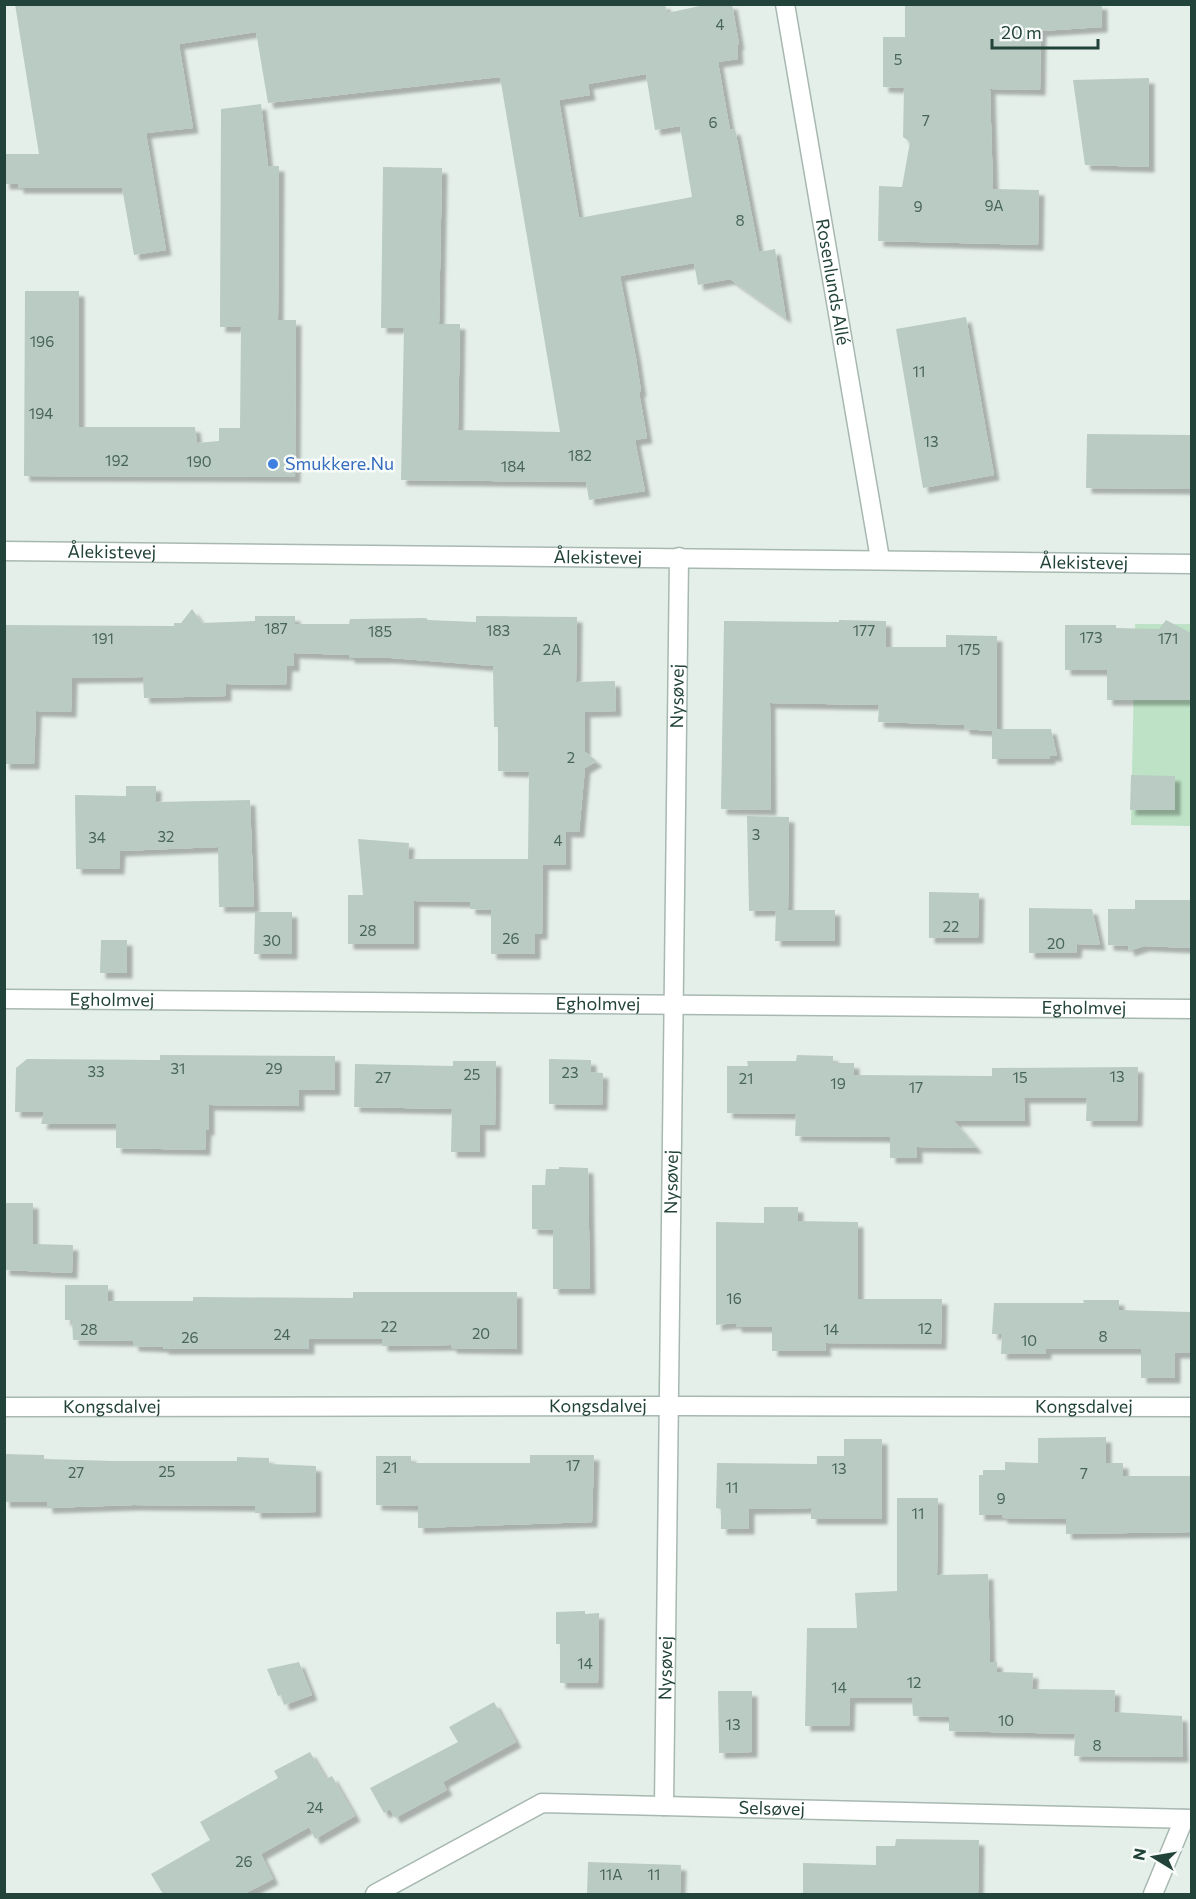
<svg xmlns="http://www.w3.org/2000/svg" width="1196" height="1899" font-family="Commissioner,sans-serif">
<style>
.green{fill:#bde2c5}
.building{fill:#bacbc3;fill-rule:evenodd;filter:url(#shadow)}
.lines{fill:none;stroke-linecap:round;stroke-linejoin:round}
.minor-casing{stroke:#a7b8b1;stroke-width:21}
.minor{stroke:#fff;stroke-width:18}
.shop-dot{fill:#3f7fe0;stroke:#f7fbf9;stroke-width:2}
.labels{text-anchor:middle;stroke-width:5;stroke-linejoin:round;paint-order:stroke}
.number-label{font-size:15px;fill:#48655c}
.street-label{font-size:18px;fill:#224339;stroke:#f7fbf9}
.shop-label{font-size:18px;fill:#366cbe;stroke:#f7fbf9;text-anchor:start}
</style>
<defs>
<filter id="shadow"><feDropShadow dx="5.5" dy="5.5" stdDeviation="1.5" flood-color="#0004"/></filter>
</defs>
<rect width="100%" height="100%" fill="#e5efea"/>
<polygon class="green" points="1135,624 1191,624 1191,826 1131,825"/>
<g class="building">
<path d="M15,4H665L667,13L709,4H732L739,44L737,45L738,59L718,62L730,130L735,129L759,252L775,249L786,318L730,279L698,285L694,263L620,276L636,358L641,391L639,392L647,438L635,440L645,491L589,500L586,482L401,480L404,328H381L383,167L442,168L439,324H460L458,430L560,432L500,77L268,103L256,32L179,44L193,128L146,133L166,250L134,255L122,188H18V184H4V154H39ZM646,74L655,130L680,126L692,197L579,218L559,100L590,95L588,84Z"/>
<polygon points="905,4 1102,4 1102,27 1041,31 1040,90 990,89 993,189 1039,190 1038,245 878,241 879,186 902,187 910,142 903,137 904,88 883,87 883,37 905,37"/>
<polygon points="1149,78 1149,167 1085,165 1073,80"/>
<polygon points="261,104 268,166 279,166 278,320 296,320 295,477 24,476 25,291 79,291 79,427 195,427 197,443 219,441 219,428 240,428 241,327 220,327 221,109"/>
<polygon points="966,317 994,475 923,488 896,329"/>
<polygon points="1087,434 1191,435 1191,489 1086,488"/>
<polygon points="192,609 202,623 255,621 255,616 295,616 295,624 349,624 350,619 426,618 428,620 476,622 476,616 577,617 576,682 615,681 616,711 585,712 585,752 597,761 585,768 579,832 566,832 566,865 543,865 542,934 535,934 535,954 491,954 491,910 470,909 470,902 414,901 414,944 348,944 348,895 363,895 358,839 409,843 408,859 528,859 529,772 498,771 498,727 494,727 493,666 391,658 349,658 349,655 294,653 294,666 287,666 286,685 226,684 226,696 144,698 143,677 72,678 71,712 36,711 34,764 4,764 4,625 174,626 174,623 181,623"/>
<polygon points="839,620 886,621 886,647 946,647 946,635 997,636 997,729 1051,729 1057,756 1050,756 1050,759 992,759 992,731 964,729 964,725 878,722 879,705 770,703 771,810 721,809 724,621 839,622"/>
<polygon points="1166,620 1191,633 1191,700 1107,700 1107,670 1065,670 1065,625 1116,625 1116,628 1159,629"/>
<polygon points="1131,775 1175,776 1175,810 1130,810"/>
<polygon points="126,786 156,786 156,802 250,800 254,907 219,907 218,847 120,851 119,869 76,869 75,795 126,796"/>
<polygon points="747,816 789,817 788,910 749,911"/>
<polygon points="929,892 979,893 978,938 929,938"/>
<polygon points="1135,900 1191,900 1191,948 1144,946 1129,951 1128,946 1108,945 1108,909 1135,909"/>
<polygon points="1029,908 1092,909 1100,945 1077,944 1076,953 1029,953"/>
<polygon points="776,910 835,910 835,941 775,941"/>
<polygon points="255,912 292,912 292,954 254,954"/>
<polygon points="101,940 127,940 127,973 100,973"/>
<polygon points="160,1055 335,1056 335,1090 299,1090 299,1106 209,1105 209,1130 206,1130 205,1150 116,1148 116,1124 41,1124 44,1112 15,1112 16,1068 27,1059 160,1060"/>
<polygon points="797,1055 833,1056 833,1063 854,1063 854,1075 992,1076 992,1068 1138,1067 1137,1121 1086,1121 1087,1098 1024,1098 1025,1121 954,1121 977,1148 917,1147 917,1158 890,1158 890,1137 795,1136 796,1114 727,1113 727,1066 748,1066 747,1061 796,1061"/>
<polygon points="549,1059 591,1060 591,1072 603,1073 602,1105 549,1104"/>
<polygon points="453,1061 496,1061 495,1125 480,1125 480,1152 451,1152 452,1109 354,1107 355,1064 453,1066"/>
<polygon points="559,1167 588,1168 590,1289 553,1289 553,1230 532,1229 532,1185 545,1185 546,1169 559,1169"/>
<polygon points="4,1203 33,1203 33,1244 73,1245 72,1273 4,1270"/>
<polygon points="764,1207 798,1207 798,1221 858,1222 858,1299 942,1299 941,1344 825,1343 826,1351 772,1351 772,1327 736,1327 736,1323 716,1325 716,1222 764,1223"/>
<polygon points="65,1285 108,1285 108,1301 193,1301 193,1297 353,1298 353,1292 517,1292 517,1349 451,1348 451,1345 382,1346 382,1339 309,1339 309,1349 163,1349 163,1347 133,1346 133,1341 73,1340 72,1320 65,1320"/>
<polygon points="1083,1300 1119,1300 1119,1310 1191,1312 1191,1353 1175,1353 1175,1378 1141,1378 1141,1349 1046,1349 1046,1354 1001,1354 1002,1334 992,1334 994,1303 1084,1303"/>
<polygon points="1106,1437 1106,1463 1123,1463 1123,1476 1191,1476 1191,1532 1066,1534 1066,1519 1002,1518 1002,1515 979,1515 979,1475 983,1475 983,1470 1005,1470 1005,1462 1038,1463 1038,1438"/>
<polygon points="844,1439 882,1439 882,1519 811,1519 811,1508 749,1509 749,1529 721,1529 721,1509 716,1508 717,1463 817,1464 817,1456 844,1456"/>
<polygon points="4,1454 44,1455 44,1459 114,1461 237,1461 237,1457 269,1458 269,1464 316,1466 316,1512 255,1513 255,1506 134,1505 47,1508 47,1502 4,1502"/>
<polygon points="530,1455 594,1455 592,1522 418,1528 418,1506 376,1505 376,1456 411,1456 411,1463 530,1463"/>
<polygon points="897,1498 938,1498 937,1575 988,1574 990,1662 997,1662 997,1672 1033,1673 1032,1689 1115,1690 1114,1712 1182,1716 1183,1757 1074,1756 1075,1734 949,1731 949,1717 913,1716 912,1698 850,1698 849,1726 805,1726 807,1628 857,1628 855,1593 897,1591"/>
<polygon points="585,1611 585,1614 599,1613 598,1683 560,1683 560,1644 556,1644 556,1612"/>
<polygon points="299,1662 312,1695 284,1705 281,1695 278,1696 267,1669"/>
<polygon points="718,1691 752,1691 752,1752 719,1753"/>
<polygon points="494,1702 516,1742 443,1782 447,1790 395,1818 390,1809 384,1813 370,1788 458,1742 449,1727"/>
<polygon points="310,1752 326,1779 332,1776 355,1816 315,1839 309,1827 261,1854 273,1879 244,1894 163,1894 151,1874 210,1840 200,1822 278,1778 274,1771"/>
<polygon points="896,1839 979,1840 978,1894 803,1894 803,1863 876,1865 876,1846 895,1846"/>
<polygon points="588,1862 681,1865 680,1894 587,1894"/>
</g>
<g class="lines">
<g class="minor-casing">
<g id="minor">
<path id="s1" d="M785,4L880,559"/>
<path id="s2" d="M4,551L1192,564"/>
<path id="s3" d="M4,999L1192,1009"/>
<path id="s4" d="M4,1407L683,1406L1192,1407"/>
<path id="s5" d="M664,1806L679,557"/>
<path id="s6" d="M375,1894L542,1803L1192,1819"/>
<polyline points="1153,1894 1184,1819"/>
</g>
</g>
<use href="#minor" class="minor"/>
</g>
<circle class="shop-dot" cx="273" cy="464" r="6"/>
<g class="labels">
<g class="number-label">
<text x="720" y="30">4</text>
<text x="898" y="65">5</text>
<text x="926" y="126">7</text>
<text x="713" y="128">6</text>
<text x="994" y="211">9A</text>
<text x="918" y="212">9</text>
<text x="740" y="226">8</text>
<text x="42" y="347">196</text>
<text x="919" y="377">11</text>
<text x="41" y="419">194</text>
<text x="931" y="447">13</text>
<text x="580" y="461">182</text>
<text x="117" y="466">192</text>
<text x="199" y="467">190</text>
<text x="513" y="472">184</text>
<text x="276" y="634">187</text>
<text x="498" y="636">183</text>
<text x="864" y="636">177</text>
<text x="380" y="637">185</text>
<text x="1091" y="643">173</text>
<text x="103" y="644">191</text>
<text x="1168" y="644">171</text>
<text x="552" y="655">2A</text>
<text x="969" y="655">175</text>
<text x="571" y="763">2</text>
<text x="756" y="840">3</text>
<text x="166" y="842">32</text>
<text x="97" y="843">34</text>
<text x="558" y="846">4</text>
<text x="951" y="932">22</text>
<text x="368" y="936">28</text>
<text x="511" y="944">26</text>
<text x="272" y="946">30</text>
<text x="1056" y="949">20</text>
<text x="178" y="1074">31</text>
<text x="274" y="1074">29</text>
<text x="96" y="1077">33</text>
<text x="570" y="1078">23</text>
<text x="472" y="1080">25</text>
<text x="1117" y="1082">13</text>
<text x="383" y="1083">27</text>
<text x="1020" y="1083">15</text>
<text x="746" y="1084">21</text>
<text x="838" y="1089">19</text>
<text x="916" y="1093">17</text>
<text x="734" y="1304">16</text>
<text x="389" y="1332">22</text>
<text x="925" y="1334">12</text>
<text x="89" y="1335">28</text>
<text x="831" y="1335">14</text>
<text x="481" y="1339">20</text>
<text x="282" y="1340">24</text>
<text x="1103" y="1342">8</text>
<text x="190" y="1343">26</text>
<text x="1029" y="1346">10</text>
<text x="573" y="1471">17</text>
<text x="390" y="1473">21</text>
<text x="839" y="1474">13</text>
<text x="167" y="1477">25</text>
<text x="76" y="1478">27</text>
<text x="1084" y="1479">7</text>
<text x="732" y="1493">11</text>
<text x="1001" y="1504">9</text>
<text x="918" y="1519">11</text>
<text x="585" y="1669">14</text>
<text x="914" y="1688">12</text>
<text x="839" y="1693">14</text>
<text x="1006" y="1726">10</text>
<text x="733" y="1730">13</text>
<text x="1097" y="1751">8</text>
<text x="315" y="1813">24</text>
<text x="244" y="1867">26</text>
<text x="611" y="1880">11A</text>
<text x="654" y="1880">11</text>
</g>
<g class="street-label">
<text dy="6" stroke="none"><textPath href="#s1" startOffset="282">Rosenlunds Allé</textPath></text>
<text dy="6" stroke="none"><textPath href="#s2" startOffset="108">Ålekistevej</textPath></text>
<text dy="6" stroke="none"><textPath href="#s2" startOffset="594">Ålekistevej</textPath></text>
<text dy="6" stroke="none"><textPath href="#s2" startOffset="1080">Ålekistevej</textPath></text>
<text dy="6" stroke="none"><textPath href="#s5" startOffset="1110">Nysøvej</textPath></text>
<text dy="6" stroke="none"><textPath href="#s3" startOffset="108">Egholmvej</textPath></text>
<text dy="6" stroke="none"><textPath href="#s3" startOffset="594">Egholmvej</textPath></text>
<text dy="6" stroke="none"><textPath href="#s3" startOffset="1080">Egholmvej</textPath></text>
<text dy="6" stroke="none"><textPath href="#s5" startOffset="624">Nysøvej</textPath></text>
<text dy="6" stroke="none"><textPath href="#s4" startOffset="594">Kongsdalvej</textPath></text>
<text dy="6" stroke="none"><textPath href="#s4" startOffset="108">Kongsdalvej</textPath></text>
<text dy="6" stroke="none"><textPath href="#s4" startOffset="1080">Kongsdalvej</textPath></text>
<text dy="6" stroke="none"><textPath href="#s5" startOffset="138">Nysøvej</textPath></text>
<text dy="6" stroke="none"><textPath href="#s6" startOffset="420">Selsøvej</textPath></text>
</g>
<g class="shop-label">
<text x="285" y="470">Smukkere.Nu</text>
</g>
</g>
<rect width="1196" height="1899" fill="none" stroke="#224339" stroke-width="12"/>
<g transform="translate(1154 1857) rotate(281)" stroke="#f7fbf9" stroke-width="4.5" paint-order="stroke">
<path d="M0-4.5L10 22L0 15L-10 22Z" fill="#224339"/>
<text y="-9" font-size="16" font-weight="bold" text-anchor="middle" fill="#224339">N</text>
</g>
<path d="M992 39v9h106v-9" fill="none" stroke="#224339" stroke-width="3"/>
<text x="1001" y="39" font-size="18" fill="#224339" stroke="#f7fbf9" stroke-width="4.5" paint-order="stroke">20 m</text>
</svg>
